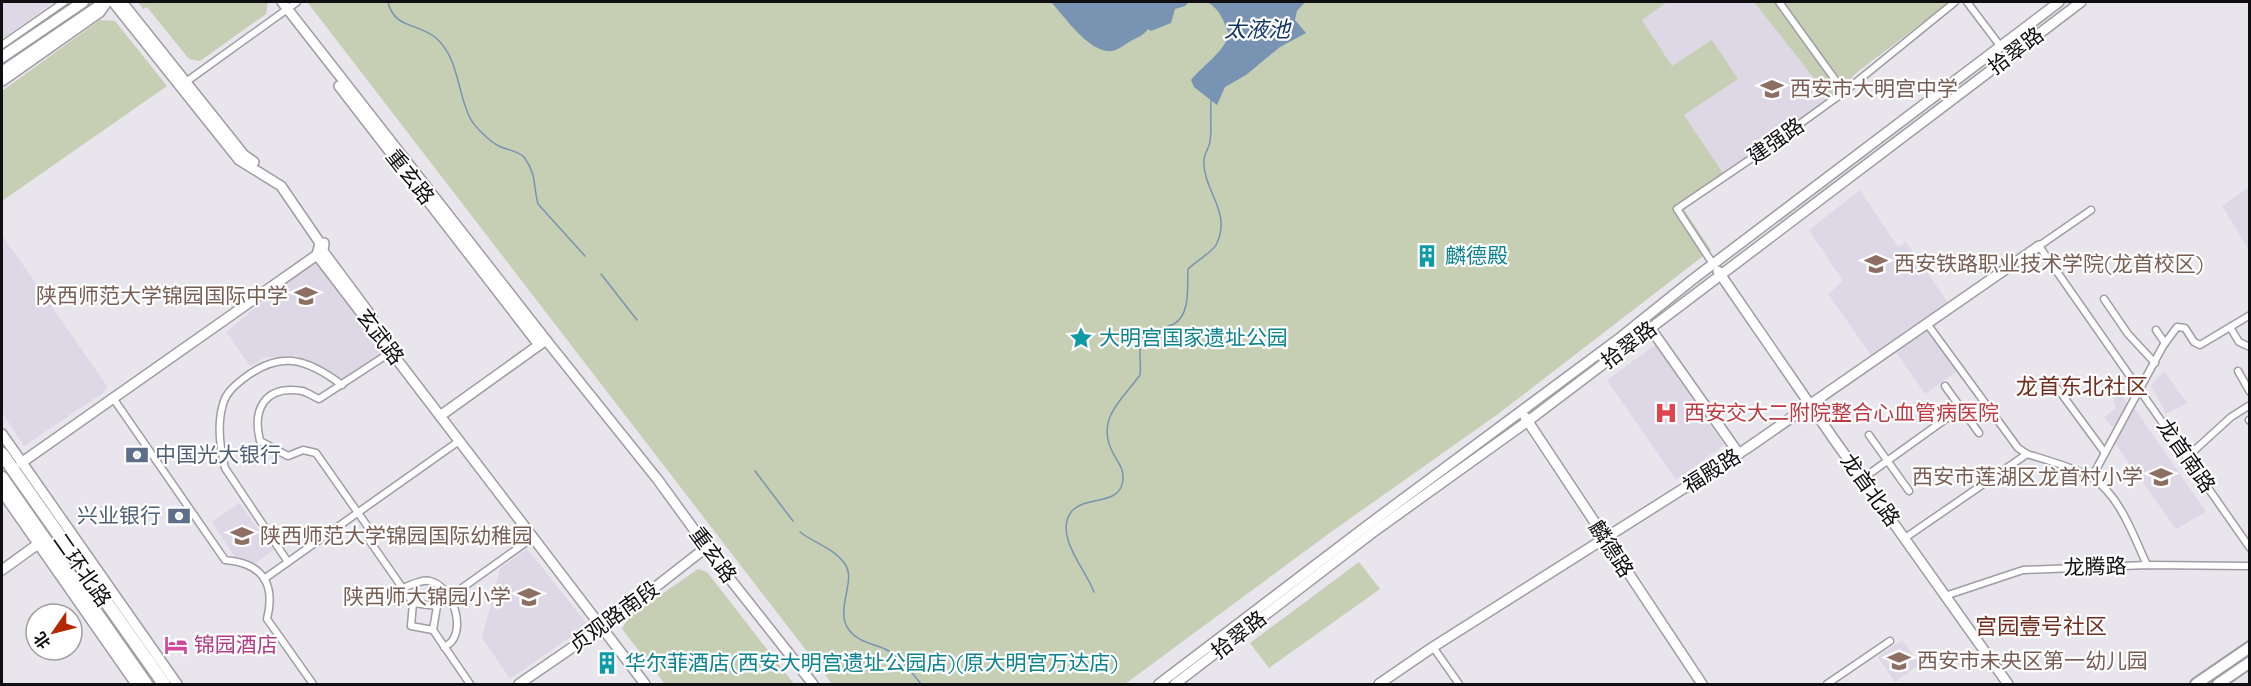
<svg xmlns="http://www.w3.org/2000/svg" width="2251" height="686" font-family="Quicksand,'Noto Sans SC',sans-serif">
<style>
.built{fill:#ded8e6}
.green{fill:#c6ceb3}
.water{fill:#7993b3}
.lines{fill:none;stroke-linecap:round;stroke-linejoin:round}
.stream{stroke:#7993b3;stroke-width:1.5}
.street-casing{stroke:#9f9ca3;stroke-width:9}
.secondary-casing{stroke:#9f9ca3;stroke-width:12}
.primary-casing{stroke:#9f9ca3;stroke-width:14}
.highway-casing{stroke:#9f9ca3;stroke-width:15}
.street{stroke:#fff;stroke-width:6}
.secondary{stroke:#fff;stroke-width:9}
.primary{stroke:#fff;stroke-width:10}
.highway{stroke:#fff;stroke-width:12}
.labels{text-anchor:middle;stroke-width:4.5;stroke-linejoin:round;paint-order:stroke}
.street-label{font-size:21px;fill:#0f0e10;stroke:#fff}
.education-label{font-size:21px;fill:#785e54;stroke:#fff;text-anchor:start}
.culture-label{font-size:21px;fill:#0d838f;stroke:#fff;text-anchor:start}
.health-label{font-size:21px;fill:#be3a42;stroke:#fff;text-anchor:start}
.service-label{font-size:21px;fill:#4e5e75;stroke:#fff;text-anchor:start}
.hotel-label{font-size:21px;fill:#b23c85;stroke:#fff;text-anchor:start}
.water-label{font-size:22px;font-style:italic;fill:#113560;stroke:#fff}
.neighbourhood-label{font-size:22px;fill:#712d1d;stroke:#fff}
</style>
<rect width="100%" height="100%" fill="#e8e5ec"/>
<g class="built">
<polygon points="2,2 54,2 2,39"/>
<polygon points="1667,2 1754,2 1831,100 1725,176 1684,115 1737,79 1672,66 1642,20"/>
<polygon points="2249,187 2249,250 2222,206"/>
<polygon points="1860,190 1898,247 1906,242 1949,304 1873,358 1828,294 1843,281 1809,230"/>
<polygon points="2,235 107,386 103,393 24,446 2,412"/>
<polygon points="314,259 384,351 342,379 295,355 264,358 250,366 226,332"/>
<polygon points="1929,327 1959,370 1925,394 1896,352"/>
<polygon points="1655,345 1724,445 1676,480 1607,380"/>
<polygon points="2164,371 2187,403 2166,414 2151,385"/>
<polygon points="2120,394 2129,407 2123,419 2112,427 2104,417 2116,408 2113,400"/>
<polygon points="2133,406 2206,512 2176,529 2114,442"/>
<polygon points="239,503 274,550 254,564 236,559 212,522"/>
<polygon points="527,549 588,625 510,679 482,638 500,568"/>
<polygon points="1902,640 1920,664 1895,682 1878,657"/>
</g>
<g class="green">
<polygon points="138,2 268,2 266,14 200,61 189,59 147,7 143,9"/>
<polygon points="310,2 1667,2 1642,20 1672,66 1712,40 1738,79 1684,115 1725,176 1681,205 1711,250 1498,414 1331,532 1125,684 832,684 308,3"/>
<polygon points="1754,2 1950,2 1856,73 1831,100"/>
<polygon points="100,20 115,21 167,86 2,201 2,91"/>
<polygon points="1359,562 1380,589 1269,668 1250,643"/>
<polygon points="698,569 707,572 794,684 665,684 622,629 629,617"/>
</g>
<g class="water">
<path d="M1051,2H1189L1185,6L1175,9L1171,23L1151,31L1148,29C1143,36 1136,38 1129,42C1124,45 1118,50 1112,51C1090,54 1064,16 1051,2Z"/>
<path d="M1207,2H1305L1297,11L1295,20L1306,33L1280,47L1246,75L1225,87L1217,105L1194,87L1191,80C1204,64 1222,54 1229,35C1224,21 1220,9 1207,2Z"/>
</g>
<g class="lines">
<g class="stream">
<path d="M388,2C394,29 419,23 436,38C459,58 457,92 470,118C474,126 490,142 499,146C507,150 518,151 524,157C537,175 533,185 538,204L585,256"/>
<polyline points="601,274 637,320"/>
<polyline points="755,471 793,521"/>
<path d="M800,532C814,543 834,548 845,564C857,581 834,610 849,630C859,643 872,643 885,649C900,656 911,672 921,684"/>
<path d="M1094,592C1086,570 1054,536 1071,512C1084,495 1120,507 1123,480C1124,467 1117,462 1112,451C1096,418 1122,400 1140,375C1142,361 1136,346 1145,333C1154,330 1165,328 1174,324C1191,314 1187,286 1188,269C1195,262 1212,252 1216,245C1233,212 1202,190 1204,160C1204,154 1209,148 1210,142C1212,129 1210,114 1211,100"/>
</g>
<g class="street-casing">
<g id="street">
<polyline points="1779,2 1844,92"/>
<polyline points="1967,2 2001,47"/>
<polyline points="2,45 64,2"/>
<polyline points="183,84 297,2"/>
<polyline points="2091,210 2039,246 2250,548"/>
<polyline points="1713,264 1677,209 1758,154 1844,92 1955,2"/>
<polyline points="2104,299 2128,334 2155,363"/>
<path d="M1928,325L2018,448L2027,454C2043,459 2081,470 2093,478C2121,498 2133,535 2147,565"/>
<polyline points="2230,327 2239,342 2250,347"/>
<polyline points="2156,330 2165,343"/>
<path d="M391,352L319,399C314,397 307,392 302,391C265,385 252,409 260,441L288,456L303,450L316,453L368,527L369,540L413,603L411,626L433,630L470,684"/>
<polyline points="2238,371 2250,392"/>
<polyline points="1945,386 1979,433"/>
<polyline points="2058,389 2105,453"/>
<path d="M113,398L225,560C262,563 276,583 267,619L313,684"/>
<polyline points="2249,420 2250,421"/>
<polyline points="1869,435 1909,491"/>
<polyline points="2186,458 2231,417 2250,405"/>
<polyline points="2092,477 2163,346 2177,327 2185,328 2194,342 2200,345 2250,315"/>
<polyline points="1862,479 1961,408"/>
<polyline points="1905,538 2027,454"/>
<path d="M288,562L225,468C220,448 217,424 223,404C226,393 234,386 243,379C280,350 306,358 342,385"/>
<polyline points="264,579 459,441"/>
<path d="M403,588C411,585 422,579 430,581C451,586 465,624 452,641C450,644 447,645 444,647"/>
<polyline points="1945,596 2023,570 2147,565 2250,566"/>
<polyline points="413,603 437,606"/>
<polyline points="433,630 437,606 532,538"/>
<polyline points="1433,647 1459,684"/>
<polyline points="1827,684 1890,641"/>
</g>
</g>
<g class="secondary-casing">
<g id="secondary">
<polyline points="113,2 239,160 281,186 320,243 317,255 645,684"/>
<polyline points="122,2 244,155 254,162"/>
<polyline points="282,2 546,340 440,416"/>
<polyline points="2,81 100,12 107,2"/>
<polyline points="339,86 539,345"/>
<polyline points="324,243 323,251 372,317"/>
<polyline points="1718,271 1833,438 2008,684"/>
<polyline points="1651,329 1739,454"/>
<polyline points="546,340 658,480 730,579 813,684"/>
<polyline points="1525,417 1702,684"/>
<polyline points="2,434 177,684"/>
<polyline points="21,463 321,252"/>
<polyline points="2,492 136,684"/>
<polyline points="2,570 38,544"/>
<polyline points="519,684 621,614 708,546"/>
<polyline points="1159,684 1368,525 1621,337 1692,280 2059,2"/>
<polyline points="1175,684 1376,530 1528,421 2081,2"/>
<polyline points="1379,684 1433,647 1746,449 2039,246"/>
</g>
</g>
<g class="primary-casing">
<g id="primary">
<polyline points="2,57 83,2"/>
<polyline points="2,72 105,2"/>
<polyline points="2196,684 2250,647"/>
<polyline points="2218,684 2250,662"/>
</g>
</g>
<g class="highway-casing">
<g id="highway">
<polyline points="2,454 164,684"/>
<polyline points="2,478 146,684"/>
</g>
</g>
<use href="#street" class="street"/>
<use href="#secondary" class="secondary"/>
<use href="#primary" class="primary"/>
<use href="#highway" class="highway"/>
</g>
<defs>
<g id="school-bare" transform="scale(1.8)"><path d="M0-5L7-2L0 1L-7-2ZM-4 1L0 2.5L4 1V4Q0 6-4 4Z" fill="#8d6e63" stroke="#fff" stroke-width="2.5" paint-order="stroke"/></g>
<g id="building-bare" transform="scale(1.8)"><path d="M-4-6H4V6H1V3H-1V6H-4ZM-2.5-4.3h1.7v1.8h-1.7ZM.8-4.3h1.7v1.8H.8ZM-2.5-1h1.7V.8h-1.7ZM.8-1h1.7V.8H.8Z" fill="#0f9aa8" stroke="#fff" stroke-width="2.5" paint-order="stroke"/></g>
<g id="university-bare" transform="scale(1.8)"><path d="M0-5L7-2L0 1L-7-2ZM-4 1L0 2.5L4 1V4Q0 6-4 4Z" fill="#8d6e63" stroke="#fff" stroke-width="2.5" paint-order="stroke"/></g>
<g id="sight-bare" transform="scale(1.8)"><path d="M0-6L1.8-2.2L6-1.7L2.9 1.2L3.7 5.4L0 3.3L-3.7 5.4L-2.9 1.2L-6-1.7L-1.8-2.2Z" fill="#0f9aa8" stroke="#fff" stroke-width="2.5" paint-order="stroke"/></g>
<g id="hospital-bare" transform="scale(1.8)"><path d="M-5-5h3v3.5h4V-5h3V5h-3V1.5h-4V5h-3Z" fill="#e0444e" stroke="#fff" stroke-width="2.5" paint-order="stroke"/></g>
<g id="bank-bare" transform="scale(1.8)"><path d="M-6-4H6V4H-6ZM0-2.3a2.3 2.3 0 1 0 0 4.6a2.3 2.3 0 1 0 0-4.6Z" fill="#5c6f8a" stroke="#fff" stroke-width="2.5" paint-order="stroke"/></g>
<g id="hotel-bare" transform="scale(1.8)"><path d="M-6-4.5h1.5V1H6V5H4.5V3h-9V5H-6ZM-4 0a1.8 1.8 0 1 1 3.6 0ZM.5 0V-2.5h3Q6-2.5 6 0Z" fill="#d1479c" stroke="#fff" stroke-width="2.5" paint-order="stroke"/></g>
</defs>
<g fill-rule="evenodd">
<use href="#school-bare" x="1772" y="89"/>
<use href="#building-bare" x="1427" y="256"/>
<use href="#university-bare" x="1876" y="264"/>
<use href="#school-bare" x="306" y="296"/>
<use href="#sight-bare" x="1081" y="338"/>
<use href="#hospital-bare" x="1666" y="413"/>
<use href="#bank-bare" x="137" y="455"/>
<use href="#school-bare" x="2161" y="477"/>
<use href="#bank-bare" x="179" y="516"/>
<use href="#school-bare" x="242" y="536"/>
<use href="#school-bare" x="529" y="597"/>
<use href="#hotel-bare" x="176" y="645"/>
<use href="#school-bare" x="1899" y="661"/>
<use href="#building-bare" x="607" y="663"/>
</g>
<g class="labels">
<g class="street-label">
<text transform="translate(2016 51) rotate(-37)" y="7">拾翠路</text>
<text transform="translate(1776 141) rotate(-35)" y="7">建强路</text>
<text transform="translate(410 177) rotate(52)" y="7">重玄路</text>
<text transform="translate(380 337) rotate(53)" y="7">玄武路</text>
<text transform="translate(1629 345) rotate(-37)" y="7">拾翠路</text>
<text transform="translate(2186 456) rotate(55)" y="7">龙首南路</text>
<text transform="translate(1712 471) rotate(-32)" y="7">福殿路</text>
<text transform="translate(1870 490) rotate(54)" y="7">龙首北路</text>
<text transform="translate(1611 549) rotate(57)" y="7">麟德路</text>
<text transform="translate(713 555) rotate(54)" y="7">重玄路</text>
<text transform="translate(2095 567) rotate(-2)" y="7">龙腾路</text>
<text transform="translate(82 570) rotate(55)" y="7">二环北路</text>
<text transform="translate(614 617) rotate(-36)" y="7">贞观路南段</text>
<text transform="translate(1239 635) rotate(-38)" y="7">拾翠路</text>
</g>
<g class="education-label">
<text x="1790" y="96">西安市大明宫中学</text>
<text x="1894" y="271">西安铁路职业技术学院(龙首校区)</text>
<text x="288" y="303" text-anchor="end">陕西师范大学锦园国际中学</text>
<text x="2143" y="484" text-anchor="end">西安市莲湖区龙首村小学</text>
<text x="260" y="543">陕西师范大学锦园国际幼稚园</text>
<text x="511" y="604" text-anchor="end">陕西师大锦园小学</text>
<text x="1917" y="668">西安市未央区第一幼儿园</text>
</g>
<g class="culture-label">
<text x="1445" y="263">麟德殿</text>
<text x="1099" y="345">大明宫国家遗址公园</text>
<text x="625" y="670">华尔菲酒店(西安大明宫遗址公园店)(原大明宫万达店)</text>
</g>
<g class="health-label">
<text x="1684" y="420">西安交大二附院整合心血管病医院</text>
</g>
<g class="service-label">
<text x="155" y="462">中国光大银行</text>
<text x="161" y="523" text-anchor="end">兴业银行</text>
</g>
<g class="hotel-label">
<text x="194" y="652">锦园酒店</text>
</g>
<g class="water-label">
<text x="1257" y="37">太液池</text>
</g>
<g class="neighbourhood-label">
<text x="2082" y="394">龙首东北社区</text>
<text x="2041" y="634">宫园壹号社区</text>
</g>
</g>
<rect width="2251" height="686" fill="none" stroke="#0f0e10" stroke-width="6"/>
<g transform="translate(54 632) rotate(235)"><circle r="28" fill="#ffffff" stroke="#9f9f9f" stroke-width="1.5"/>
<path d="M0-4.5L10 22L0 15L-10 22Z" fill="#b32800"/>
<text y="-9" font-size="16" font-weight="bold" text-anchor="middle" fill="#0f0e10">北</text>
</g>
</svg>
